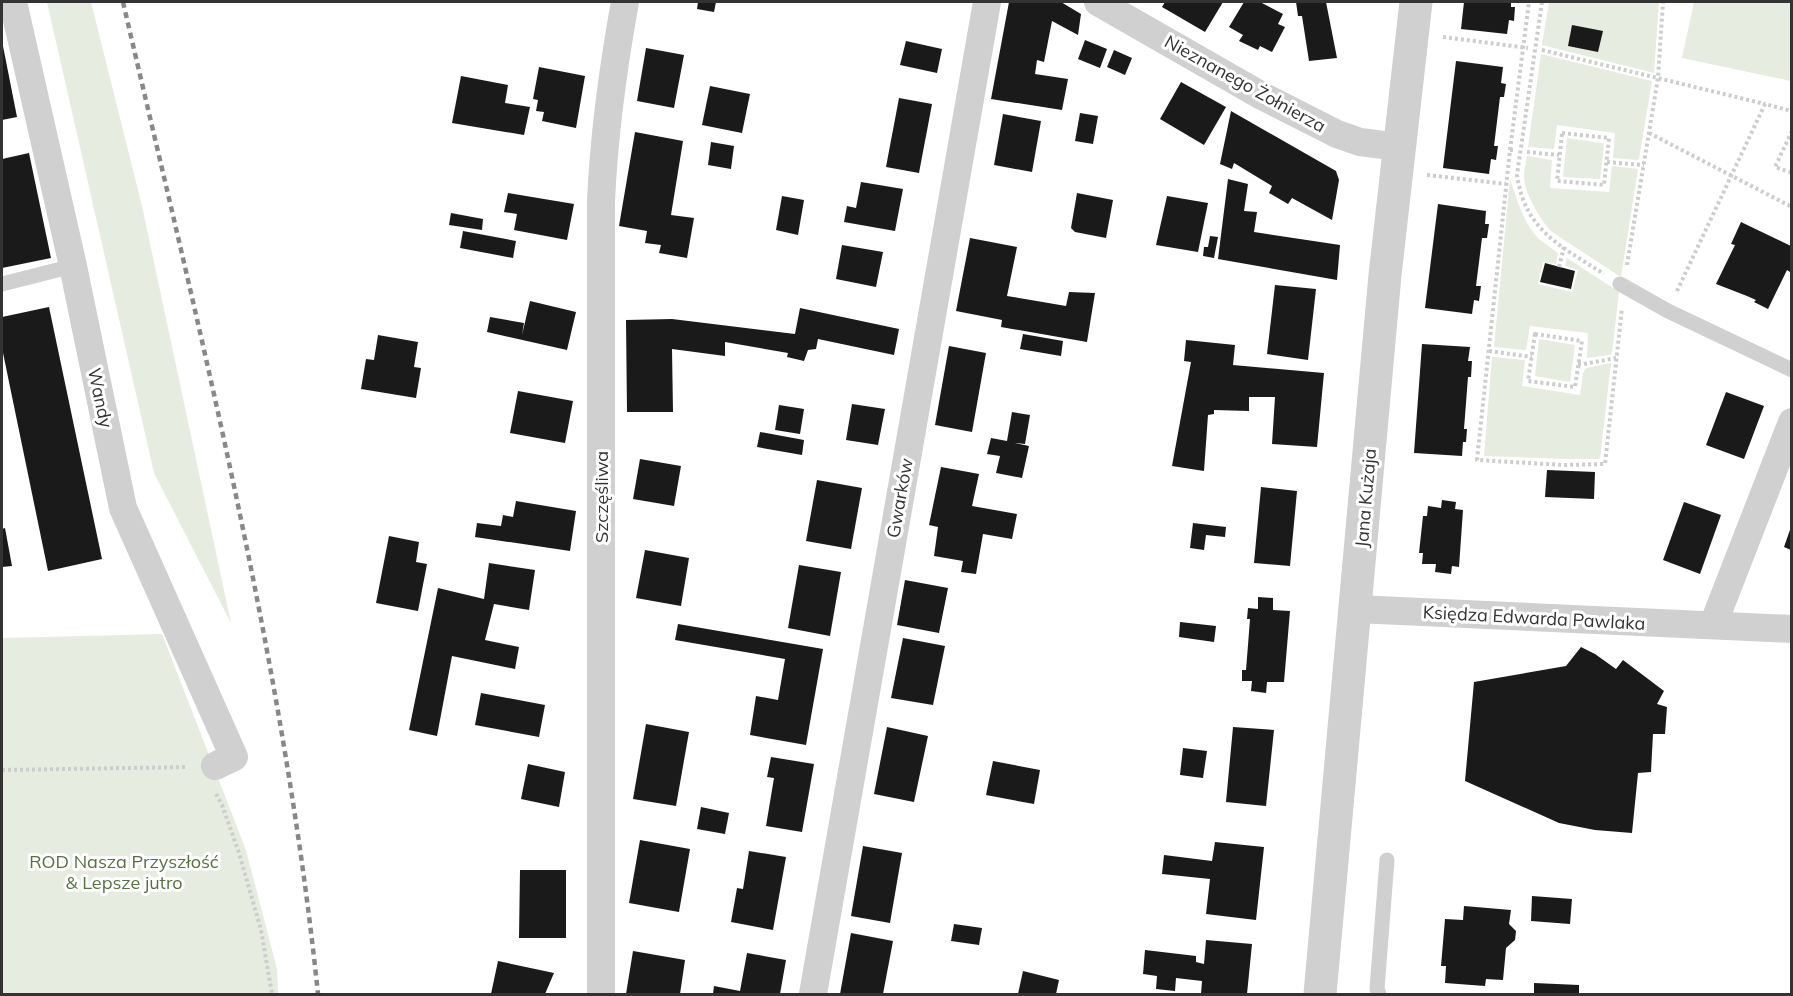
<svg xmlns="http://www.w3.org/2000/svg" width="1793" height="996" font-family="Mulish,sans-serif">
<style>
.green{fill:#e6ecdf}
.building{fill:#1a1a1a}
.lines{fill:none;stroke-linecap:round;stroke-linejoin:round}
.path{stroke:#cdcdcd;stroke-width:4;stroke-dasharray:3 3;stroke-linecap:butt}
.service{stroke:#d0d0d0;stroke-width:15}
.minor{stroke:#d0d0d0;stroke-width:28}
.tertiary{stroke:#d0d0d0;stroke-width:33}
.rail{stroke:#888;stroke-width:4.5;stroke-dasharray:6 4.5;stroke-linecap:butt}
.labels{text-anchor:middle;stroke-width:6;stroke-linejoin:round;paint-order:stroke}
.street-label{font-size:18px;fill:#333;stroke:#fff}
.park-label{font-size:18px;fill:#56703f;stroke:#fff}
</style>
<rect width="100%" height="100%" fill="#fff"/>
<g class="green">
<polygon points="47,2 91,2 142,206 231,623 154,473"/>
<polygon points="1549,2 1659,2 1654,73 1542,45"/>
<polygon points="1694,2 1791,2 1791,81 1682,58"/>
<polygon points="1541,54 1652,81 1639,159 1637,160 1613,158 1615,133 1557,125 1554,149 1528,147"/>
<polygon points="1567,138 1602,143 1604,145 1600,179 1563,177"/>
<path d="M1527,156L1552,160L1550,188L1609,192L1612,166L1638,169L1621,277L1552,232C1541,221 1524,193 1524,176C1524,169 1526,163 1527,156Z"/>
<path d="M1510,179C1517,199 1523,223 1539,239C1545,244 1552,248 1558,253L1556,264L1543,262L1538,284L1572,292L1578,270L1565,266L1567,258L1619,292L1612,353L1610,355L1587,358L1588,333L1530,326L1526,350L1494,347Z"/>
<polygon points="1539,339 1575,345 1570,382 1535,376"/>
<polygon points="1492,357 1525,360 1522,386 1580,395 1583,373 1586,368 1611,363 1600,459 1566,459 1484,456"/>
<polygon points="162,634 246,850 277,969 278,994 2,994 2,638"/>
</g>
<g class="building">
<polygon points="698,2 716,2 714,12 697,9"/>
<polygon points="1009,2 1061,2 1081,14 1078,35 1052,21 1044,62 1037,60 1035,74 1068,79 1062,110 991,99"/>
<polygon points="1165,2 1223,2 1205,32 1162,7"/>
<polygon points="1244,2 1260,2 1283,14 1278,24 1285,27 1272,52 1260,46 1258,50 1239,41 1243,35 1229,27"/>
<polygon points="1296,2 1326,2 1337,58 1309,61 1302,16 1298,16"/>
<polygon points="1464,2 1511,2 1511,7 1515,7 1514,21 1509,20 1507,34 1461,29"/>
<polygon points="1572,25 1603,31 1598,52 1568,46"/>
<polygon points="1085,40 1107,49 1100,68 1078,59"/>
<polygon points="2,41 17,117 2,120"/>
<polygon points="906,41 942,49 937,73 900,65"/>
<polygon points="646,48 684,55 674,108 637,101"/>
<polygon points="1114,50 1132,58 1125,75 1107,67"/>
<polygon points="1456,61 1503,67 1501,83 1506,84 1504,97 1500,97 1494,146 1498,146 1496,160 1491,159 1489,174 1443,168"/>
<polygon points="539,67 585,76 576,128 542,121 544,112 536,111 538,100 533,99"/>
<polygon points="461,76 508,85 505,103 530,107 524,135 452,123"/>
<polygon points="1181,82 1226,107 1204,145 1160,119"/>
<polygon points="710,86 750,94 742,133 702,125"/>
<polygon points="899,98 932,104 919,173 886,167"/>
<polygon points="1231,111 1336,171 1339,180 1332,220 1292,198 1288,204 1269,193 1272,186 1234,163 1232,169 1220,164"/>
<polygon points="1080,113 1098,116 1093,144 1075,141"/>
<polygon points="1003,114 1041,121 1032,172 994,165"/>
<polygon points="635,132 683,141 671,215 694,218 687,258 659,253 661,245 645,243 647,231 619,226"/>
<polygon points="711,142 734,146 731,169 708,165"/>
<polygon points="29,153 51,258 2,268 2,159"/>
<polygon points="1228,179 1248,184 1244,211 1257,212 1254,232 1340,245 1337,280 1218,259"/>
<polygon points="861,182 903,189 895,231 844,222 847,206 856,208"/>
<polygon points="508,193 574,204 567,240 514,230 517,214 504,212"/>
<polygon points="1077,193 1113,200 1106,238 1075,232 1071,228"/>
<polygon points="782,196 804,200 798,235 776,230"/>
<polygon points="1167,196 1208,203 1198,252 1156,245"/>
<polygon points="1438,204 1486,211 1485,224 1489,224 1487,238 1482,238 1476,286 1481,286 1479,301 1474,300 1472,314 1425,308"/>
<polygon points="451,213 483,219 482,230 449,225"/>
<polygon points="1741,222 1791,246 1791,270 1790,272 1787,270 1768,309 1754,302 1756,300 1747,296 1716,284 1735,245 1731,244"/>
<polygon points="463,231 516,241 513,258 460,248"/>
<polygon points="1210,236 1218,237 1214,258 1203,256 1204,247 1208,247"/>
<polygon points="970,238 1017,247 1007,296 1066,306 1069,292 1095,293 1087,342 1001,327 1002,320 956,311"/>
<polygon points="842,245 883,252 876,287 836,279"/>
<polygon points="1545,263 1575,271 1571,289 1540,282"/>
<polygon points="1275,285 1316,289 1308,360 1267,354"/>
<polygon points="530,301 576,312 567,350 487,332 490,317 524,323 522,335"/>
<polygon points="49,307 102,559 48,571 2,348 2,317"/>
<polygon points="800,308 899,329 894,355 818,339 816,349 808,350 804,361 787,357 788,353 725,342 725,356 672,349 673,412 627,412 626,320 672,319 795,334"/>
<polygon points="1023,334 1063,341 1061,356 1020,349"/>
<polygon points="378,335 418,342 414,367 421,368 416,398 361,389 366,359 374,360"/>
<polygon points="1186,340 1235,345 1233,365 1324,373 1317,447 1272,444 1275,397 1249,397 1249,411 1214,410 1214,414 1208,415 1204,471 1172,466 1191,362 1184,361"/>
<polygon points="1422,344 1470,347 1468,361 1472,361 1471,377 1468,377 1464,429 1467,429 1466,442 1463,442 1462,456 1414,453"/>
<polygon points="949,346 986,353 972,432 935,425"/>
<polygon points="518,391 573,401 565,443 510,433"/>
<polygon points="1726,392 1764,406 1744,459 1706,445"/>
<polygon points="852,404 885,409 878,445 846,440"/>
<polygon points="779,405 804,409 800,434 775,430"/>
<polygon points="1012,412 1030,415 1025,444 1015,443 1029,446 1022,478 996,473 1000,456 987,454 991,438 1007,441"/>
<polygon points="760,432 804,440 802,455 757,447"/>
<polygon points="640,459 681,466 674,506 633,499"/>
<polygon points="941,467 979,474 972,506 1017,514 1012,539 983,534 976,574 961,572 963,561 934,556 938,527 929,525"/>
<polygon points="1547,470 1595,472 1594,499 1545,497"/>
<polygon points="817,480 862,488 851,549 806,541"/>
<polygon points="1261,487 1297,491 1290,566 1254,563"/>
<polygon points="1442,500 1456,502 1455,509 1463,510 1459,567 1452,566 1451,574 1435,572 1436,564 1422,564 1423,553 1419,553 1423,516 1427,516 1428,506 1441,508"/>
<polygon points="516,501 576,511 570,551 475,537 477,523 501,526 503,515 513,517"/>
<polygon points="1684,502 1721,515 1700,574 1663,560"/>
<polygon points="1193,523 1226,527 1225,537 1206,535 1204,550 1190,548"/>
<polygon points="1791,527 1791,550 1784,547"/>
<polygon points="5,528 12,566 2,567 2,529"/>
<polygon points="389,536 419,542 416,562 427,564 418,611 376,603"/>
<polygon points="645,550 689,558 681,606 636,598"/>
<polygon points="489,563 535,570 529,610 494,604 485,640 519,647 515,669 452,656 437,736 409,730 438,588 484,599"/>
<polygon points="799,565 841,572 830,636 788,628"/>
<polygon points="905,580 948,588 939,633 897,625"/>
<polygon points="1258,597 1273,598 1273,610 1290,611 1284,682 1267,682 1266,693 1251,691 1252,681 1242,681 1242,670 1246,670 1248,645 1250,619 1247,619 1248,608 1258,609"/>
<polygon points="1180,622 1216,626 1214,642 1179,637"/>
<polygon points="678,624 823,649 806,745 750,735 756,696 778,700 785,659 675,640"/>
<polygon points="903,638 945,646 933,705 891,698"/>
<polygon points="1581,647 1595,654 1616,669 1623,660 1664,691 1657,704 1667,707 1665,734 1653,734 1651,772 1638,773 1632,833 1595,830 1559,823 1465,781 1474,682 1566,666"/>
<polygon points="481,693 545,705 539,737 475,725"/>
<polygon points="646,724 689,732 676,806 633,799"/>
<polygon points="887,727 928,736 914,802 874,794"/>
<polygon points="1233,727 1274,730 1266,806 1226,802"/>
<polygon points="1183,748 1207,751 1203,778 1180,775"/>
<polygon points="771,757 814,764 802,832 766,826 774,778 767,777"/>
<polygon points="993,761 1040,770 1034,804 986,795"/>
<polygon points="528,764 565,772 559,807 521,799"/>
<polygon points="701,807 729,813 725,834 697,829"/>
<polygon points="640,840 690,849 679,912 629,903"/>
<polygon points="1215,842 1264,847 1256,920 1206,914 1210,879 1162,874 1164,855 1212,861"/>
<polygon points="863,846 902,853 890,923 851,916"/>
<polygon points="749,851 786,857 773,930 731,922 737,888 743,889"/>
<polygon points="520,870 566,870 566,938 519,938"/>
<polygon points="1532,896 1572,899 1570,924 1531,921"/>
<polygon points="1464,906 1511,910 1509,924 1516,931 1515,940 1506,948 1503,980 1486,979 1485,986 1445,983 1446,966 1441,966 1445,919 1463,920"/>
<polygon points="954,924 982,928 979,945 951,941"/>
<polygon points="851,933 893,941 883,994 840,994"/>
<polygon points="1206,940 1252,944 1247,994 1201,994 1202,981 1176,978 1175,991 1156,989 1157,976 1143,974 1145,950 1196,956 1196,962 1204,964"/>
<polygon points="633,951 685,960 680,994 626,994"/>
<polygon points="747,953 786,960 780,994 713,994 714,986 740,991"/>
<polygon points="498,961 554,973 545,994 491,994"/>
<polygon points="1023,971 1059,980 1056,994 1018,994"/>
<polygon points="1534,983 1579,985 1579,994 1534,994"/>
</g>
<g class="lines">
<g class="path">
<path d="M1542,2L1517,175C1525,231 1561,246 1604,274"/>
<polyline points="1443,37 1528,48"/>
<polyline points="1542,50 1765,104"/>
<polyline points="1792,131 1775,167 1792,173"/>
<polygon points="1562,133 1609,138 1604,185 1557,181"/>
<polyline points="1649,133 1792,207"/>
<polyline points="1510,150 1529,2"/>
<polyline points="1513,150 1510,150 1477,460 1564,465 1605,464 1622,308"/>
<polyline points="1527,152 1559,155"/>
<polyline points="1607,162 1644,165"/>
<polyline points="1427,175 1506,184"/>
<polyline points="1627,265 1658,78 1663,2"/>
<polyline points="1559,267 1564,247"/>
<polyline points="1677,291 1765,104 1792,111"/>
<polygon points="1535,334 1582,341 1575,387 1528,381"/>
<polyline points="1489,351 1532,357"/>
<polyline points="1578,364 1584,364 1616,358"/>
<polyline points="2,770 188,767"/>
<polyline points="216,794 222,805 239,853 261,930 272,994"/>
</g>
<g class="service">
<polyline points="2,284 73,266"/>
<polyline points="1620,284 1668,311 1792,370"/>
<polyline points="1379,994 1377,989 1387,860"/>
</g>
<g class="minor">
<polyline points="13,2 73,266 123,508 234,757 215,766"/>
<polyline points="1098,2 1262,96 1337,134 1360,142 1399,147"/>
<polyline points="1356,609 1792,629"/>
<polyline points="1713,625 1792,422"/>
<path d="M601,994V201C604,134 613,68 625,2"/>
<polyline points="813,994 987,2"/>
</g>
<polyline class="tertiary" points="1320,994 1385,275 1416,2"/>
<path class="rail" d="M123,2C199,330 283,658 318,994"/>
</g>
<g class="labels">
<g class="street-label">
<text transform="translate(1245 84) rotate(29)" y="6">Nieznanego Żołnierza</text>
<text transform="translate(100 398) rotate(78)" y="6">Wandy</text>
<text transform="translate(602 497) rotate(-90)" y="6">Szczęśliwa</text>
<text transform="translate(900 498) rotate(-80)" y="6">Gwarków</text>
<text transform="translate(1366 498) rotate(-85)" y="6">Jana Kużaja</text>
<text transform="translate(1534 618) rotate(3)" y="6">Księdza Edwarda Pawlaka</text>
</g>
<g class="park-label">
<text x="124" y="868">ROD Nasza Przyszłość<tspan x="124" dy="21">&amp; Lepsze jutro</tspan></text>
</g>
</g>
<rect width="1793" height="996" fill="none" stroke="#333333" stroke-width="6"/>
</svg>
